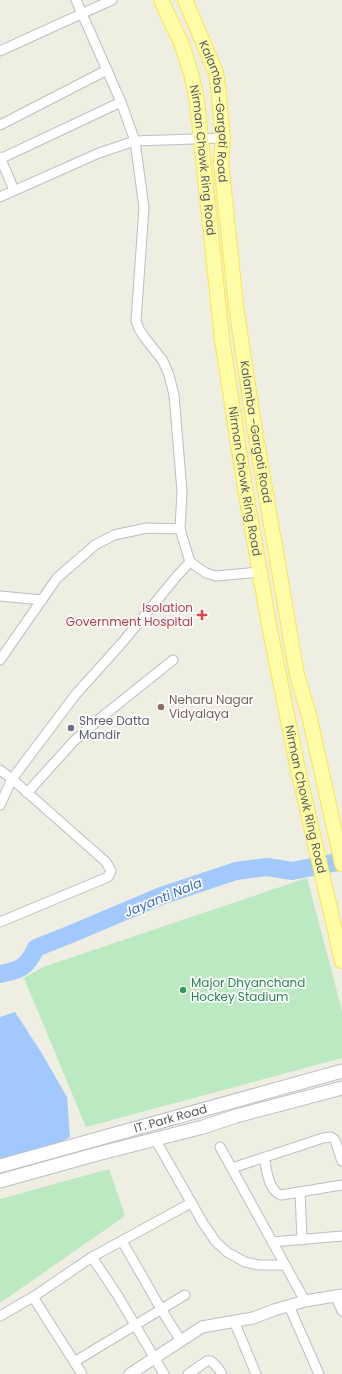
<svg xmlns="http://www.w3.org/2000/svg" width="342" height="1374" font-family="Poppins,sans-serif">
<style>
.green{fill:#bbe9c1}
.water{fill:#a2c9ff}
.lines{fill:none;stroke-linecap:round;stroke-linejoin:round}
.river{stroke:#a2c9ff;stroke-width:18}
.minor-casing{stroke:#bcbec5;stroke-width:11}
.tertiary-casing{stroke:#bcbec5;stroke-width:13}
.secondary-casing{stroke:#bcbfc7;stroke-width:15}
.primary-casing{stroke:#ffe54b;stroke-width:16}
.minor{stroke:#fff;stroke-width:9}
.tertiary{stroke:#fff;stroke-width:11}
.secondary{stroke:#fff;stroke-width:13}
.primary{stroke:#fffda7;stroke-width:14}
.health-dot{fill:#e0444e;stroke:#fff;stroke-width:1.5}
.education-dot{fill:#8d6e63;stroke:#fff;stroke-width:1.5}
.worship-dot{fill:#6b7280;stroke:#fff;stroke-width:1.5}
.leisure-dot{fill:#2e9e5b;stroke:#fff;stroke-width:1.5}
.labels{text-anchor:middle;stroke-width:3.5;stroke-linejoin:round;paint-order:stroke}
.street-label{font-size:12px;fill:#5a5d64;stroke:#fff}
.health-label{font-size:12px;fill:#be3a42;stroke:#fff;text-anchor:end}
.education-label{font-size:12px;fill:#785e54;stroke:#fff;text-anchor:start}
.worship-label{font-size:12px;fill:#5b616d;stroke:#fff;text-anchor:start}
.leisure-label{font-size:12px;fill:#27864d;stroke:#fff;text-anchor:start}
.water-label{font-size:13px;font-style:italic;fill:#376cd0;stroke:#fff}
</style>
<rect width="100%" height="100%" fill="#efeee2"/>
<g class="green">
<polygon points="307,878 340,1003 342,1013 342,1058 86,1127 24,978 43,967"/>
<polygon points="109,1169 125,1216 0,1303 0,1199"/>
</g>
<polygon class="water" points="15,1012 41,1052 67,1097 70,1137 54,1146 0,1160 0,1017"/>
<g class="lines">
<path class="river" d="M0,974C21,970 27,967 36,948L71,934L161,896L236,871L267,867L292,871L342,861"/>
<g class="minor-casing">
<g id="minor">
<polyline points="76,0 121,102 135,141 144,208 136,321 139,329 145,338 163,361 169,375 174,395 182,491 180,529 190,562 206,573 216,576 260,572"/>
<polyline points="0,51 112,0"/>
<polyline points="0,125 107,70"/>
<polyline points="0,157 14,190"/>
<polyline points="0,159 121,102"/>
<polyline points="0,197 99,153 135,141 223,138"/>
<polyline points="0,596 42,600"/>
<polyline points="0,660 57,578 95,545 114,535 147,528 180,529"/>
<polyline points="0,770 12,779 106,862 111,871 108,877 0,922"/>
<polyline points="27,793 74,741 103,716 173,660"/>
<polyline points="0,805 12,779 76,694 121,644 177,576 190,562"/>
<polyline points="155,1139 203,1223 216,1242 227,1252 245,1262 259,1265 284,1265"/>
<polyline points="220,1147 305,1301"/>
<path d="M264,1158C267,1170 268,1190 281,1195L342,1185"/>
<polyline points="232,1168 323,1138 331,1137 335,1140 342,1161"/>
<polyline points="300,1192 302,1240"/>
<polyline points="122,1241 161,1309 181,1341"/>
<polyline points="272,1242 342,1236"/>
<polyline points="92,1257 118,1296 164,1374"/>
<polyline points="335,1295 342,1311"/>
<polyline points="33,1297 82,1374"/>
<polyline points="289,1306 319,1374"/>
<polyline points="0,1316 33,1297 92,1257 191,1203"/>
<polyline points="234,1321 256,1374"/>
<polyline points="74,1362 185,1295"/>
<polyline points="188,1374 207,1361 211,1361 218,1368 222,1374"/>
</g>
</g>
<g class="tertiary-casing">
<polyline id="tertiary" points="130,1374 202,1327 253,1318 274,1310 305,1301 342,1295"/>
</g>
<g class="secondary-casing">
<g id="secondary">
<path id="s1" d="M0,1166L342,1071"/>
<polyline points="0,1181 97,1154 203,1127 236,1116 342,1088"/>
</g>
</g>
<g class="primary-casing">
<g id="primary">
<path id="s2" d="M161,0L182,45L191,73L197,101L222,339L244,482L270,630L297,765L342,961"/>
<path id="s3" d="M185,0L216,73L218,87L223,138L221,162L236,306L253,419L297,675L309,715L342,864"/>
</g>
</g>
<use href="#minor" class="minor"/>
<use href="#tertiary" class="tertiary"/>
<use href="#secondary" class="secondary"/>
<use href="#primary" class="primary"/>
</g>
<path class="health-dot" d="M200 609h4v4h4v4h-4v4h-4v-4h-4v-4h4z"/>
<circle class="education-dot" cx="161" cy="707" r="4"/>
<circle class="worship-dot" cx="71" cy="728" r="4"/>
<circle class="leisure-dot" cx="183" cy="990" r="4"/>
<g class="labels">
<g class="street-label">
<text dy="4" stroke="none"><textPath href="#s3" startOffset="117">Kalamba -Gargoti Road</textPath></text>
<text dy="4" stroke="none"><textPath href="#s2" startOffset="167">Nirman Chowk Ring Road</textPath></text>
<text dy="4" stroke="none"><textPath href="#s3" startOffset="441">Kalamba -Gargoti Road</textPath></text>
<text dy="4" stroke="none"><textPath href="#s2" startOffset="491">Nirman Chowk Ring Road</textPath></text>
<text dy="4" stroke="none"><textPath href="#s2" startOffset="815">Nirman Chowk Ring Road</textPath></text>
<text dy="4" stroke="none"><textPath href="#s1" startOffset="177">IT. Park Road</textPath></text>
</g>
<g class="health-label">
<text x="193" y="612">Isolation<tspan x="193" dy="14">Government Hospital</tspan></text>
</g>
<g class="education-label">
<text x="169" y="704">Neharu Nagar<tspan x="169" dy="14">Vidyalaya</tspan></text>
</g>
<g class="worship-label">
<text x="79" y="725">Shree Datta<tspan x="79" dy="14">Mandir</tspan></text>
</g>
<g class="leisure-label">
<text x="191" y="987">Major Dhyanchand<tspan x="191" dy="14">Hockey Stadium</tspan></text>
</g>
<g class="water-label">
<text transform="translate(163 897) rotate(-22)" y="5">Jayanti Nala</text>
</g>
</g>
</svg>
